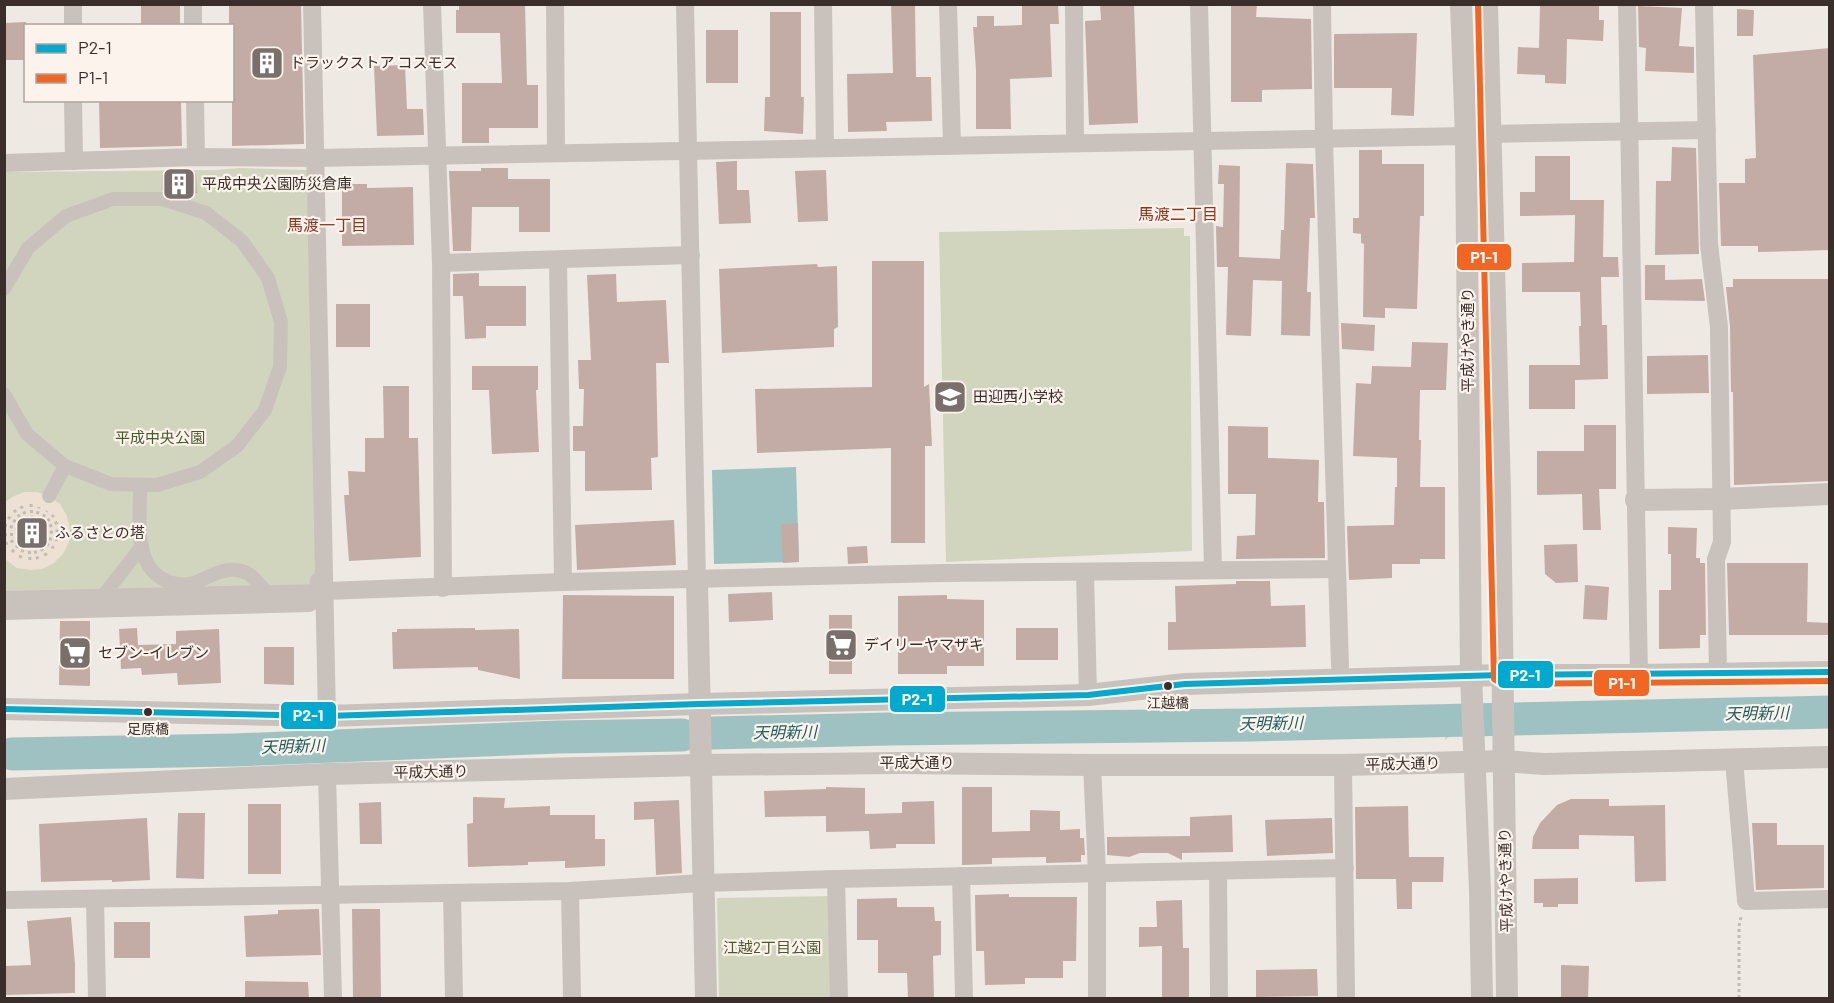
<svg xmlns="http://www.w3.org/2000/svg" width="1834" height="1003" font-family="Barlow,'Noto Sans JP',sans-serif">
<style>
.green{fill:#d1d5be}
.plaza{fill:#ede1d3}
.water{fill:#9ec2c1}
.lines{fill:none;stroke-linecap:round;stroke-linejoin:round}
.river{stroke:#9ec2c1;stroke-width:33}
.building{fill:#c3aca5}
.path{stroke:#c1bab5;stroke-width:3;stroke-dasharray:3 3;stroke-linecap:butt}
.pedestrian{stroke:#c9c2bc;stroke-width:14}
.minor{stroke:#c9c2bc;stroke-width:18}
.tertiary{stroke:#c9c2bc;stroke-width:22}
.bus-1-casing{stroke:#fbf3ec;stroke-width:10}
.bus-2-casing{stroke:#fbf3ec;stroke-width:10}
.bus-1{stroke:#00a9ce;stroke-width:6}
.bus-2{stroke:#f26522;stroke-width:6}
.bus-dot{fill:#3a2e2a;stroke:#fbf3ec;stroke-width:2}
.labels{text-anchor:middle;stroke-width:4.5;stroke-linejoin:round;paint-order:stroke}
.bus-label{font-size:14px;fill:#3a2e2a;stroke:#fbf3ec}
.poi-label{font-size:15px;fill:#3a2e2a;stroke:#fbf3ec;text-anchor:start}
.street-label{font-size:15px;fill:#3a2e2a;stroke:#fbf3ec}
.park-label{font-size:15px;fill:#4a592c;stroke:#fbf3ec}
.neighbourhood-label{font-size:16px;fill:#8c371f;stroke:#fbf3ec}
.water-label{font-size:16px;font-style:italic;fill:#1d5b5d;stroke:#fbf3ec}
.line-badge{stroke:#fbf3ec;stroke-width:2}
.badge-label{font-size:16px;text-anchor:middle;font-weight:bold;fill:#fff}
</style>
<rect width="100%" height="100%" fill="#efe9e4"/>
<g class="green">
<polygon points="239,168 308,170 319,593 5,602 4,172 216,170"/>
<polygon points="1184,228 1184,236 1190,236 1192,551 946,562 939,232"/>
<polygon points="1523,702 1531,703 1535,729 1531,734 1516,726 1514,709"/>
<polygon points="1442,705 1459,714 1461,728 1445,740"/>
<polygon points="830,896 832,998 719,998 717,898"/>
</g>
<polygon class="plaza" points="24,492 37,492 49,496 60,504 67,516 70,529 69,542 63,554 54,563 42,569 30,570 17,568 5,559 4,503 12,497"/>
<g class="water">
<polygon points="796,467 799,562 714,564 712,470"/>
<circle cx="32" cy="532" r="13"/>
</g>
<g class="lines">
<g class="river">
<polyline points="713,733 889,729 1250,725 1830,712"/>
<polyline points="12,754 234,750 558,737 682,735"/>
</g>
</g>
<g class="building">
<rect x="141" y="4" width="39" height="22"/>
<polygon points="229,4 301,4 304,144 232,146 232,26 229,26"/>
<polygon points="459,4 525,4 527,85 538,85 538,128 489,128 489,143 462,143 462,83 502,83 500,33 456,33 456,10 459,10"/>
<polygon points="891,4 915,4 916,77 931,77 932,121 886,122 887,131 848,132 847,74 893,73"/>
<polygon points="1022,4 1058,4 1059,24 1050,24 1052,77 1010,79 1011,129 976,129 976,70 973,27 977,27 977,16 994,16 994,26 1022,25"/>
<polygon points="1100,4 1134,4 1138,123 1089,125 1085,21 1101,20"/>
<polygon points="1231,4 1257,4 1256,17 1311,19 1312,89 1262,90 1262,102 1231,102"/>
<polygon points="1540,4 1599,4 1599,20 1604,20 1603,41 1567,39 1566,84 1545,83 1545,75 1517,74 1518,47 1539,48"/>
<polygon points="1638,6 1682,8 1679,46 1694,47 1694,73 1645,71 1646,48 1639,47"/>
<polygon points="1737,9 1754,10 1753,36 1737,36"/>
<polygon points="770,12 801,12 801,97 804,97 803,134 764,131 765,97 770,97"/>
<polygon points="26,22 26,60 4,60 4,23"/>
<rect x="706" y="30" width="32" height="53"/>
<polygon points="1417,33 1414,116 1391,115 1392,88 1334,88 1334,34"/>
<polygon points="1830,48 1830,250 1758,252 1758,246 1721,246 1719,183 1745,183 1745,159 1756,158 1753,55"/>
<polygon points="405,65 407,109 423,109 424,135 377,136 374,66"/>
<polygon points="99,100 181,100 182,146 100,148"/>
<polygon points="1672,147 1696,148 1699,254 1655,255 1656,181 1671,181"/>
<polygon points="1359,150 1382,150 1382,164 1424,164 1424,216 1420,216 1417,309 1385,308 1385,318 1363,317 1364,244 1361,243 1361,234 1353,233 1353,218 1359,218"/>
<polygon points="1535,156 1570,156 1570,200 1604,200 1603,257 1618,257 1619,277 1601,277 1602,325 1607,325 1608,379 1575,380 1575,409 1529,409 1529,365 1580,365 1579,326 1581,326 1580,292 1522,292 1522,263 1574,262 1575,215 1520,216 1520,192 1535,192"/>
<polygon points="737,161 737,190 749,190 751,223 719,224 716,162"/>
<polygon points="1286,163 1313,164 1315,218 1310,218 1307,292 1311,292 1310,336 1281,335 1282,281 1253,280 1251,336 1226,335 1228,267 1217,267 1216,226 1223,227 1224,184 1218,184 1219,165 1240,166 1239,257 1280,259 1281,230 1284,230"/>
<polygon points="481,168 508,168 508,179 550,179 550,232 519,232 519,207 472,207 471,251 453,251 449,171 481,171"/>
<polygon points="826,170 828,221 798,222 795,171"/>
<polygon points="196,174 197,193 176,194 162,190 162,175"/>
<polygon points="342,184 367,184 367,188 413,187 414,245 342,246"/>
<polygon points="872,261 924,261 924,387 929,384 932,446 925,446 925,543 891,543 891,448 757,453 755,389 872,387"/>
<polygon points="817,264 818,267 837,266 838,327 834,329 834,347 722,353 719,269"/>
<polygon points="1645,265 1665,265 1665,280 1702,279 1705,301 1645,300"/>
<polygon points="479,273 479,286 526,286 526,326 486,326 486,338 465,339 463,296 453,296 453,274"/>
<polygon points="616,274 617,302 666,300 669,363 656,363 658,457 651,458 652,490 585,491 585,451 573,451 573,426 583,426 584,389 579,389 578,360 591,360 587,275"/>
<polygon points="1733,279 1830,279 1830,481 1734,485 1733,392 1731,392 1730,327 1726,287 1733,287"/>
<rect x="336" y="304" width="34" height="43"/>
<polygon points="1341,323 1375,325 1374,351 1342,349"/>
<polygon points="1412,342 1448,343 1446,390 1420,390 1419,440 1421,440 1420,487 1445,487 1445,559 1420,559 1420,564 1392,564 1392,578 1349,580 1347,526 1394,525 1395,487 1397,487 1397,458 1353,456 1356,383 1371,384 1372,366 1411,367"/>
<polygon points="1708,355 1709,393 1647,394 1647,356"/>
<polygon points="472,366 538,366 538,390 536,390 539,452 492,454 489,390 472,390"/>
<polygon points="383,386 409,386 409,438 418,438 421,557 349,561 344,495 349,495 348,471 365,472 365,438 384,438"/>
<polygon points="1584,425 1616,425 1616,489 1599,489 1601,530 1583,530 1582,494 1537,495 1537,451 1584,451"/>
<polygon points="1228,426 1268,427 1268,458 1319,460 1318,502 1324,502 1325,558 1236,559 1237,536 1255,535 1256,494 1228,494"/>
<polygon points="674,520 676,565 577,570 575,525"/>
<polygon points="798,523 799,562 783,563 781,524"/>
<polygon points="1668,527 1697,528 1696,558 1700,558 1700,563 1705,563 1706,635 1700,635 1700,648 1659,649 1659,590 1671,590 1671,554 1668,554"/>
<polygon points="1577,544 1578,582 1556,583 1545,574 1544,545"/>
<polygon points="867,546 868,563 848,564 847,547"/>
<polygon points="1727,563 1808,563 1807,622 1830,623 1830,635 1729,635"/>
<polygon points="1236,581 1270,581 1271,606 1305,605 1306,647 1168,650 1168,622 1176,622 1175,586 1236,584"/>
<polygon points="1585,585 1609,587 1607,620 1583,619"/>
<polygon points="772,592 773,620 729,622 728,594"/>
<polygon points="563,595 674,596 674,679 562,679"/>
<polygon points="947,595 947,599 984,600 984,666 947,666 947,674 898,674 898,596"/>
<rect x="829" y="615" width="23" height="59"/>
<polygon points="60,621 90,621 90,686 59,685"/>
<polygon points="137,628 138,645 176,644 176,631 219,629 221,683 178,685 177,673 142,675 141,668 121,669 119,629"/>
<polygon points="475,628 475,630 519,629 520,679 478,670 478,667 393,669 392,632 397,632 397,629"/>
<rect x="1016" y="628" width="42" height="32"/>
<polygon points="264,647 294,647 294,685 264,684"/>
<polygon points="826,787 865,788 865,814 902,813 902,802 934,801 935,844 896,844 896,848 870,849 869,831 826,832 826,816 765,817 764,791 826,789"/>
<polygon points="962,787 992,787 992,832 1030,831 1030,810 1060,811 1060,830 1080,829 1080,838 1084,838 1085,855 1081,855 1081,862 1046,863 1046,857 992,858 992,864 962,865"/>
<polygon points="473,797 505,798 504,808 550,806 550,815 595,815 595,839 605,839 605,866 565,868 565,861 528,862 528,865 468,867 467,824 473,823"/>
<polygon points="1571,799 1609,799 1609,806 1665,805 1666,881 1635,882 1634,836 1579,835 1579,849 1532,849 1533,837 1540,823 1557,805"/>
<polygon points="679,800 682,873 656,875 654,819 634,820 634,802"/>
<polygon points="381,802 382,844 360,844 359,803"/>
<rect x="248" y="804" width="33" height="70"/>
<polygon points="1408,806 1409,857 1444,857 1443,882 1412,882 1412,909 1397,909 1396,879 1356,879 1355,807"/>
<polygon points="178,813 205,813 204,879 176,878"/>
<polygon points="1232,815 1233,852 1182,853 1182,860 1168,853 1140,853 1129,857 1107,855 1107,837 1190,836 1190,817"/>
<polygon points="147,818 150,880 112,882 112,880 41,882 39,824"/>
<polygon points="1332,818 1333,853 1267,856 1265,820"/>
<polygon points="1752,823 1777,823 1777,845 1824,845 1824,888 1756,890"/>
<polygon points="1578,878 1578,904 1558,904 1558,907 1543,907 1543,903 1534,903 1534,879"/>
<polygon points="1009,894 1009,897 1077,897 1076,961 1063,961 1063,978 1025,978 1025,984 985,985 984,951 976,951 975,895"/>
<polygon points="897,898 897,907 934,907 935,921 941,921 941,955 933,956 934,999 908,999 907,973 878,973 878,940 857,940 857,899"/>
<polygon points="1182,900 1183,948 1189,948 1189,999 1162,999 1162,946 1139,947 1139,927 1157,927 1156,901"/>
<polygon points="319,909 321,955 246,957 244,916 278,914 278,910"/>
<polygon points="352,909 380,909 381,999 353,999"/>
<polygon points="71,917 75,964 75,993 4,995 4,966 31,965 27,921"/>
<rect x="114" y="922" width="36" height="36"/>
<polygon points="1561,965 1589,966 1588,999 1561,999"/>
<polygon points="1317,969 1318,996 1256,997 1256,970"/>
<polygon points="245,981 308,982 309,999 245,999"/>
</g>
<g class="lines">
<g class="path">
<polyline points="31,504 32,519"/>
<polyline points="21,506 28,520"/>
<polyline points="14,510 24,522"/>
<polyline points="8,517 21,525"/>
<polyline points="36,520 39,507"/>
<polyline points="40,522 47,511"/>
<polyline points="4,525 19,529"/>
<polyline points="43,525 54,515"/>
<polyline points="44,529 58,522"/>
<polyline points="44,534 60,530"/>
<polyline points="4,535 19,534"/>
<polyline points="43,538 58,540"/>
<polyline points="41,541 54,548"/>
<polyline points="5,544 20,538"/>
<polyline points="37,544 47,556"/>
<polyline points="29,545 30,561"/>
<polyline points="33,545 38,560"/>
<polyline points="12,552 22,541"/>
<polyline points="20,558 25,544"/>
<polyline points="4,742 5,765"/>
<polyline points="1739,998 1739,926 1741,917"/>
</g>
<g class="pedestrian">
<polyline points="4,289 28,248 66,216 113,199 163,199 206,213 242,241 268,278 281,322 280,367 265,410 237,446 200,472 157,485 111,484 65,466 27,434 4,394"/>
<path d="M140,485C141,514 132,563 163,579C171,584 184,586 194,583C212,576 227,564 247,573C254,577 261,587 267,592"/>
<polyline points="49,496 65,466"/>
<polyline points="103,596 142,546"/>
<polyline points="4,598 316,591 317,580"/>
</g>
<g class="minor">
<polyline points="73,4 73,26"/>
<polyline points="193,4 193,26"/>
<polyline points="312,4 327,716"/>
<polyline points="432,4 441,263 443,588"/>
<polyline points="555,4 556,153"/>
<polyline points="685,4 697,580"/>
<polyline points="823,4 825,148"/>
<polyline points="948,4 952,145"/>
<polyline points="1074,4 1075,143"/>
<polyline points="1199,4 1213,570"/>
<polyline points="1322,4 1324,140 1340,666"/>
<polyline points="1627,4 1639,675"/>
<polyline points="1704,4 1709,244 1719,327 1722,542 1716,559 1718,674"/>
<polyline points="73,100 74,161"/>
<polyline points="195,100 196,157"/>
<polyline points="1489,134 1707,130"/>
<polyline points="4,163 196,157 315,158 1466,136"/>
<polyline points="558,260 563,582"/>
<polyline points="441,263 691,255"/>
<polyline points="1085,572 1088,695"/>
<polyline points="4,611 309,603 326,591 563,582 943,573 1337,569"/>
<polyline points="1734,760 1746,901 1830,899"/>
<polyline points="1092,765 1097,873 1097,998"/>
<polyline points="1343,765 1346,998"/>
<polyline points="327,774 333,998"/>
<polyline points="1218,871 1219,998"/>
<polyline points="961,876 964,998"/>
<polyline points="836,879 839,998"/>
<polyline points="570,891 572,998"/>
<polyline points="452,893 454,998"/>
<polyline points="95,899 97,998"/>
<polyline points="4,900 570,891 703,883 836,879 1345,868"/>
</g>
<g class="tertiary">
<polyline points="1461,4 1466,136 1471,676 1480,891 1482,998"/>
<polyline points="1487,4 1500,491 1507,998"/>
<polyline points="1636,500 1722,499 1830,494"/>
<polyline points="697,580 706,998"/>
<polyline points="4,709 327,716 699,704 1088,695 1185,684 1502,675 1639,675 1830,672"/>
<polyline points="4,789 327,774 700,765 899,763 1092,765 1343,765 1504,761 1544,764 1830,757"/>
</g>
<g class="bus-1-casing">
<polyline id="bus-1" points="4,709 327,716 699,704 1088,695 1185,684 1502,675 1830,672"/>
</g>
<g class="bus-2-casing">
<polyline id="bus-2" points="1478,4 1494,679 1502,684 1830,681"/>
</g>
<use href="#bus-1" class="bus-1"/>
<use href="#bus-2" class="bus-2"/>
</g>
<defs>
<g id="building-square" transform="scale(1.725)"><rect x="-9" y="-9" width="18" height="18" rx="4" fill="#796f6b" stroke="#fbf3ec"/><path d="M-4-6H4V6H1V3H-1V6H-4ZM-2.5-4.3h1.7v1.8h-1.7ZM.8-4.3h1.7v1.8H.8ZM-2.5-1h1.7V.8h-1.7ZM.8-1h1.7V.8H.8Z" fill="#fff"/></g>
<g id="school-square" transform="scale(1.725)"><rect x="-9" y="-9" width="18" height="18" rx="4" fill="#796f6b" stroke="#fbf3ec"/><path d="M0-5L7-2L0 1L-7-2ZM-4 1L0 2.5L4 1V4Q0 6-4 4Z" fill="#fff"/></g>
<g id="supermarket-square" transform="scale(1.725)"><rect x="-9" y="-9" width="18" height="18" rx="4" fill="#796f6b" stroke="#fbf3ec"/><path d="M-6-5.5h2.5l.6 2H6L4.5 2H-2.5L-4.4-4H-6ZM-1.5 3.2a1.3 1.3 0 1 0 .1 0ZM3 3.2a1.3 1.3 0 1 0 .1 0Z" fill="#fff"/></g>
</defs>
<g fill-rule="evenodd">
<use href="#building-square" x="267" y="63"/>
<use href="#building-square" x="179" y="184"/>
<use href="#school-square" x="950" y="397"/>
<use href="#building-square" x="32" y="533"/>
<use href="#supermarket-square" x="841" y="645"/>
<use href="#supermarket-square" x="75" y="653"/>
</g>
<g class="bus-dot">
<circle cx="1168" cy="686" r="5"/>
<circle cx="148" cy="712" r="5"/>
</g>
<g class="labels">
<g class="bus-label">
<text x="1168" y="708">江越橋</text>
<text x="148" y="734">足原橋</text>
</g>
<g class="poi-label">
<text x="290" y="68">ドラックストア コスモス</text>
<text x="202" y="189">平成中央公園防災倉庫</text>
<text x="973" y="402">田迎西小学校</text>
<text x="55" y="538">ふるさとの塔</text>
<text x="864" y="650">デイリーヤマザキ</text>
<text x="98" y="658">セブン-イレブン</text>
</g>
<g class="street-label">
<text transform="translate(1468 340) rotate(-90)" y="5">平成けやき通り</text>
<text x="917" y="768">平成大通り</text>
<text transform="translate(1403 764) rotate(-1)" y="5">平成大通り</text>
<text transform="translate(431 772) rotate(-1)" y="5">平成大通り</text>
<text transform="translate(1506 880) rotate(-91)" y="5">平成けやき通り</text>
</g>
<g class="park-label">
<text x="160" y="443">平成中央公園</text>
<text x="772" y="953">江越2丁目公園</text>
</g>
<g class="neighbourhood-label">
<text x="1178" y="220">馬渡二丁目</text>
<text x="327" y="231">馬渡一丁目</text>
</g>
<g class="water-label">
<text transform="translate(1757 713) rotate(-1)" y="6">天明新川</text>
<text transform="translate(1271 723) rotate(-1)" y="6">天明新川</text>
<text transform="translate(785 732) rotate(-1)" y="6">天明新川</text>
<text transform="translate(293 746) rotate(-2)" y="6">天明新川</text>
</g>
</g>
<g class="line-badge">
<rect x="1456" y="243" width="56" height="28" rx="6" fill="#f26522"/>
<rect x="1497" y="660" width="57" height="29" rx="6" fill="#00a9ce"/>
<rect x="1593" y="669" width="57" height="28" rx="6" fill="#f26522"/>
<rect x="889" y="685" width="57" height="28" rx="6" fill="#00a9ce"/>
<rect x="280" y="701" width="57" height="29" rx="6" fill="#00a9ce"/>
</g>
<g class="badge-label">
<text x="1484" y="263">P1-1</text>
<text x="1525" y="681">P2-1</text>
<text x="1622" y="689">P1-1</text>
<text x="917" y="705">P2-1</text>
<text x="308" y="721">P2-1</text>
</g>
<rect width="1834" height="1003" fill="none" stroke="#3a2e2a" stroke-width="12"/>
<rect x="24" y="24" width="210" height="78" fill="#fbf3ec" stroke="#aea49e" stroke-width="1.5"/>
<rect x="36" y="44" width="30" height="9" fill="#00a9ce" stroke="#aea49e" stroke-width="1.5"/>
<text x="78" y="54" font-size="18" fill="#3a2e2a">P2-1</text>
<rect x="36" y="74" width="30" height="9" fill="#f26522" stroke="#aea49e" stroke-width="1.5"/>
<text x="78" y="84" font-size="18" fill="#3a2e2a">P1-1</text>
</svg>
